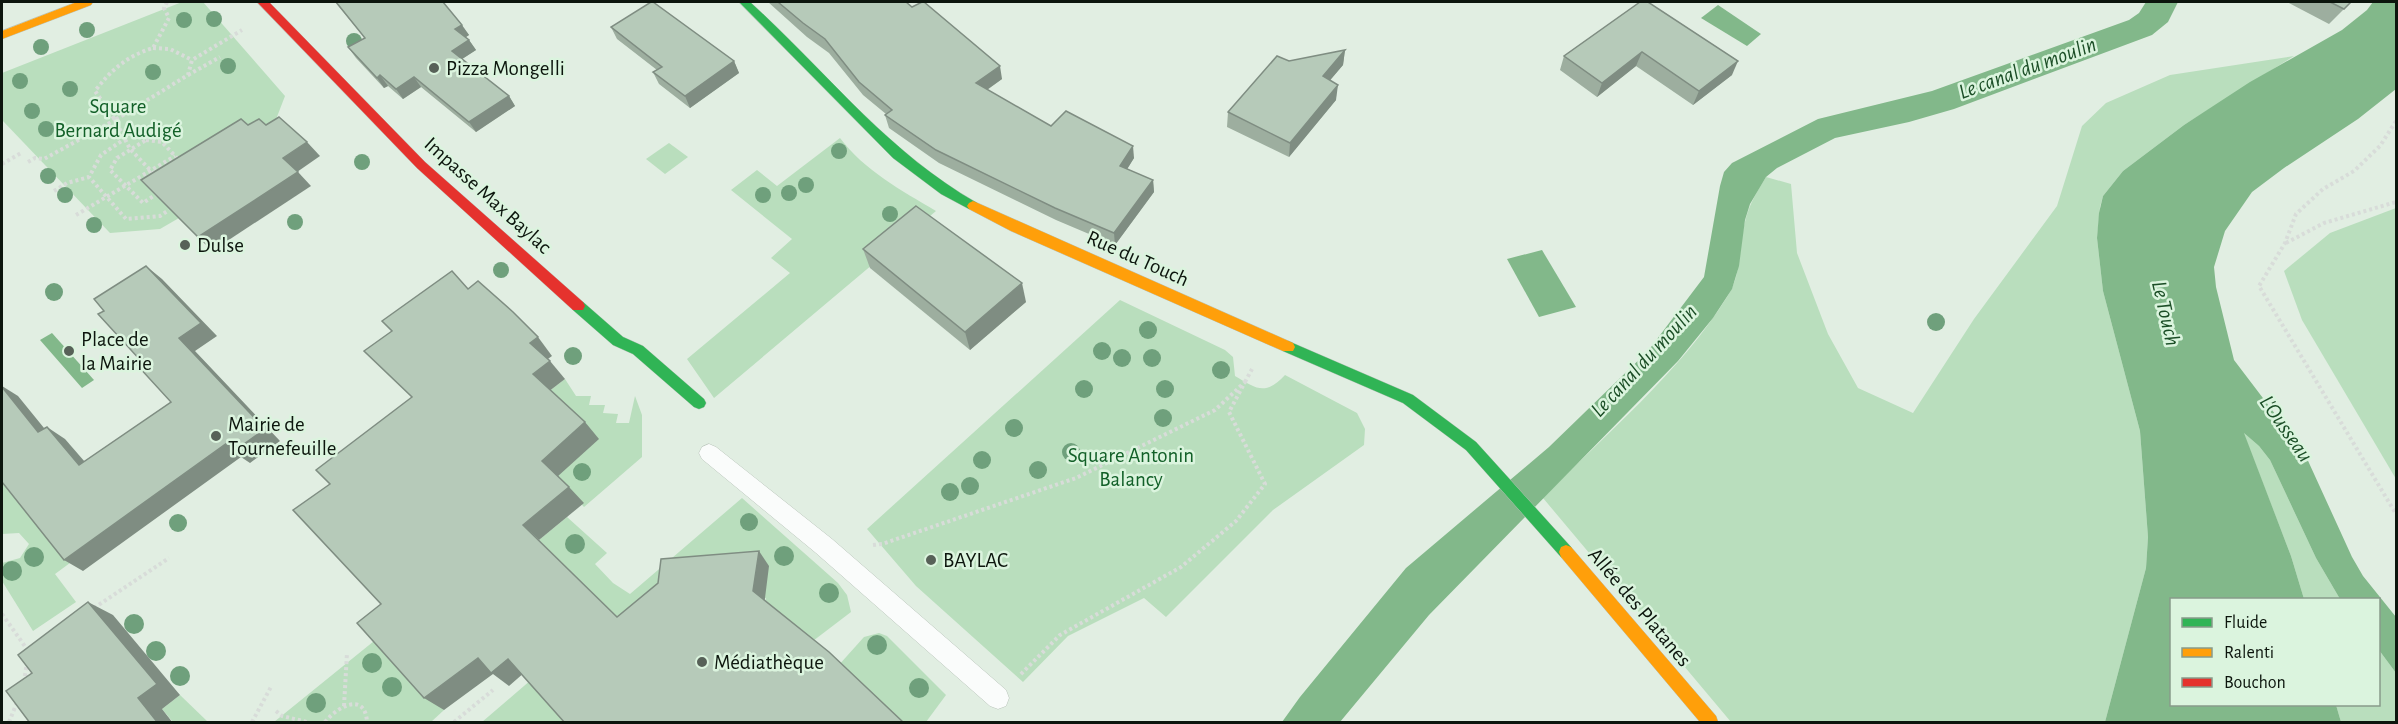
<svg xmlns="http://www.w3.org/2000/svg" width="2398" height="724" font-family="'Alegreya Sans',sans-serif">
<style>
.green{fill:#b9debd}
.water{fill:#82b88a}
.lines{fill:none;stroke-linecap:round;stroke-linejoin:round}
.lane-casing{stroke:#b9c4ba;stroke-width:1}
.fast-casing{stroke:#b9c4ba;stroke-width:1}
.slow-casing{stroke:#b9c4ba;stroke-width:1}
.jam-casing{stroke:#b9c4ba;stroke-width:1}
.path{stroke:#d8dcd9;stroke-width:4;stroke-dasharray:3 3;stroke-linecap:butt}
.lane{fill:#fafcfb;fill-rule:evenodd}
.fast{fill:#30b455;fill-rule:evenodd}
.slow{fill:#ff9f0a;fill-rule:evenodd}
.jam{fill:#e5322d;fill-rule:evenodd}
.tree{fill:#6fa07c}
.wall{fill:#9dae9f}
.shaded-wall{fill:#7f8d82}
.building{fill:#b6cab9;stroke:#7f8d82;stroke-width:1.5}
.poi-dot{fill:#576158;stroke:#dbf4de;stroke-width:2}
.labels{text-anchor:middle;stroke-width:5;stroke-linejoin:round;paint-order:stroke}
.poi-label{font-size:21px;fill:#0c150d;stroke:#dbf4de;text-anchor:start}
.park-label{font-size:21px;fill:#126028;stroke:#dbf4de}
.street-label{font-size:21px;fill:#0c150d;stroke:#dbf4de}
.water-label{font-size:22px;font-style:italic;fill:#1b4e26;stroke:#dbf4de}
</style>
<rect width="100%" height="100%" fill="#e1eee2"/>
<g class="green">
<polygon points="182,2 203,2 285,96 275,122 179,218 160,229 110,233 2,120 2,73"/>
<path d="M2294,56L2184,125L2123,171L2103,196L2100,207L2097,238L2103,291L2140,431L2148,537L2146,568L2105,722H1731L1543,498C1605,434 1679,374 1727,297C1743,273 1738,244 1746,218C1750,203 1758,190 1766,177L1791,184L1797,253L1828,334L1858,388L1913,413L1974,319L2057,206L2082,126L2106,103L2170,75Z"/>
<path d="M840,138C865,171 901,190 936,211L714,398L687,359L790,273L771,258L792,239L731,190L757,170L777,186Z"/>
<polygon points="669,143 688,157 665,174 646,159"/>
<polygon points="2396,208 2396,479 2302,320 2284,271 2330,233"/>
<path d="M1120,300L1225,350L1233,357L1235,376C1257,389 1265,396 1285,375L1357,413L1365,429L1364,445L1273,510L1166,617L1144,598L1068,636L1023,682L916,586L867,529Z"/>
<polygon points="565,379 576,396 591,396 589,405 605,405 603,413 618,414 616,423 629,423 635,396 642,415 642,457 584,507 548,468 543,396"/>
<polygon points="2243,432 2259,446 2270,460 2316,558 2340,599 2304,599 2291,556"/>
<polygon points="2,469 74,560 55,574 76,602 33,631 2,581 2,563 20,558 29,544 19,533 2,534"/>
<polygon points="742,498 838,583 847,595 851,612 809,644 764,606 766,598 670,606 571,722 482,722 611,611 539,540 567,517 607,553 595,564 613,583 630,594"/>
<polygon points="879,633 887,636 946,695 926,722 899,722 838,666 864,637"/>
<polygon points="379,637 444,710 431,722 274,722"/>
<polygon points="2379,650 2396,673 2396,722 2341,722 2336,705 2378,704"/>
<polygon points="180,695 208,722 173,722 162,709"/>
</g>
<g class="water">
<polygon points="2146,2 2178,2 2168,22 2152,35 1954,109 1909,122 1835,138 1777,168 1766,177 1750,204 1745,220 1739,266 1732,289 1713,318 1678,361 1429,615 1340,722 1282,722 1300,697 1406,568 1549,447 1648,351 1704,277 1720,186 1724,172 1732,163 1818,119 1932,91 2129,20 2139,13"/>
<polygon points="2373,2 2396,2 2396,89 2358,119 2284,168 2252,192 2225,231 2214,267 2216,287 2234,360 2304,452 2352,557 2363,576 2396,617 2396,673 2379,650 2378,600 2340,599 2316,558 2270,460 2259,446 2244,433 2291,556 2304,599 2172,600 2172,704 2336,705 2341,722 2105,722 2146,568 2148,537 2140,431 2103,291 2097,238 2099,213 2103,196 2123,171 2184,125 2250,82 2342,30 2367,10"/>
<polygon points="1718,5 1761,34 1747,46 1701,18"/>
<polygon points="1542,250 1576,307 1539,317 1507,259"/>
<polygon points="52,333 94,380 82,388 40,340"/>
</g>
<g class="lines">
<g class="lane-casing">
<polygon id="lane" points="709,444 716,447 832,539 1006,690 1009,698 1006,706 998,709 990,706 816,553 702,459 699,453 702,447"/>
</g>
<g class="fast-casing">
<g id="fast">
<path d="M739,2H750C827,72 886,151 977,203L979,206L977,209H969L941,194L893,158Z"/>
<polygon points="578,301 583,302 623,337 643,346 704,399 706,403 704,407 699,409 694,407 633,354 613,345 573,310 571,306 573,302"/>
<polygon points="1288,341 1413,395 1476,442 1571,547 1573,552 1571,557 1566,559 1561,557 1466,450 1403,403 1283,351 1281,347 1283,343"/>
</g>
</g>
<g class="slow-casing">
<g id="slow">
<polygon points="77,2 93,2 91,5 2,39 2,31"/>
<polygon points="973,201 1293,343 1295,347 1293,351 1283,351 1011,231 969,209 967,206 969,203"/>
<polygon points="1566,545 1571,547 1716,716 1718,722 1700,722 1561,557 1559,552 1561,547"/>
</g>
</g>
<g class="jam-casing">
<polygon id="jam" points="257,2 269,2 425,162 583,302 585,306 583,310 573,310 417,168"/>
</g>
<g class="path">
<path d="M167,2L164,8L169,18L153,48C127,56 111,70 95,91L115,120L188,75L192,60L242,30"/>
<polyline points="153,48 170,49 192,60"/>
<polyline points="188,75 220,57"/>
<polyline points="2396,121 2380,146 2354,171 2323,189 2296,214 2285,243 2259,286 2396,514"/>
<polyline points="126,138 101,155 89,177 126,219 160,216 169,210"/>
<polygon points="146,140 162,142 190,172 143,203 110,170 117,158"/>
<polyline points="28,162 35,158 44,159 115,120 130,149 155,175"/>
<polyline points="2,164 21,153"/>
<polyline points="54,191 67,183 89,177"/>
<polyline points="76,215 175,156"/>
<polyline points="2286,243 2324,223 2396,202"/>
<polyline points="1245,382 1252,369"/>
<polyline points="873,545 882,544 1076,478 1215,410 1245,382 1229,412 1265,484 1236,521 1181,567 1060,635 1020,675"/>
<polyline points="94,608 169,558"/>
<polyline points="2,614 29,652"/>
<polyline points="24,682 27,662"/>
<polyline points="344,706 347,653"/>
<polyline points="276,711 282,716 307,722"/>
<polyline points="9,722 18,700"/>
<polyline points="252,722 272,685"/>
<path d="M325,722C337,707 365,691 367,722"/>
<polyline points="454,722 493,690"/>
</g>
<use href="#lane" class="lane"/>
<use href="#fast" class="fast"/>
<use href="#slow" class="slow"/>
<use href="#jam" class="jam"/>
</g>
<g class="tree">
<circle cx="214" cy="19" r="8"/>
<circle cx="184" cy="20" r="8"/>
<circle cx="87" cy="30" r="8"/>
<circle cx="354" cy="41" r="8"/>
<circle cx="41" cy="47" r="8"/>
<circle cx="228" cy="66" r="8"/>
<circle cx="153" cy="72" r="8"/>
<circle cx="20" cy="81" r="8"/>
<circle cx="70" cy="89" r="8"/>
<circle cx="32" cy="111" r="8"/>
<circle cx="46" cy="129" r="8"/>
<circle cx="839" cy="151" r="8"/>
<circle cx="362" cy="162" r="8"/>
<circle cx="48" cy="176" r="8"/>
<circle cx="806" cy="185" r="8"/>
<circle cx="789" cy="193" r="8"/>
<circle cx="65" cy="195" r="8"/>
<circle cx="763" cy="195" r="8"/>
<circle cx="890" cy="214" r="8"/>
<circle cx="295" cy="222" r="8"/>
<circle cx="94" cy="225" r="8"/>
<circle cx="501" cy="270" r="8"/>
<circle cx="54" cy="292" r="9"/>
<circle cx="1936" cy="322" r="9"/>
<circle cx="1148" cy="330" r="9"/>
<circle cx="1102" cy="351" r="9"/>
<circle cx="573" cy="356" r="9"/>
<circle cx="1122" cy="358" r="9"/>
<circle cx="1152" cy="358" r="9"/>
<circle cx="1221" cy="370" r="9"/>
<circle cx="1084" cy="389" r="9"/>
<circle cx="1165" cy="389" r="9"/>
<circle cx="1163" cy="418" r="9"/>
<circle cx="1014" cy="428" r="9"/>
<circle cx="1071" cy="452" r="9"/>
<circle cx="982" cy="460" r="9"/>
<circle cx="1038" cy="470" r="9"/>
<circle cx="582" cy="472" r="9"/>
<circle cx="970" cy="486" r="9"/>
<circle cx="950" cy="492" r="9"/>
<circle cx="749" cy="522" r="9"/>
<circle cx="178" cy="523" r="9"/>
<circle cx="575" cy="544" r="10"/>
<circle cx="784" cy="556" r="10"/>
<circle cx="34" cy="557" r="10"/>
<circle cx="12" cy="571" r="10"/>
<circle cx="829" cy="593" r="10"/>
<circle cx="134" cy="624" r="10"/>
<circle cx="877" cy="645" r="10"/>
<circle cx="156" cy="651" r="10"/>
<circle cx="372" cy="663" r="10"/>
<circle cx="180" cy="676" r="10"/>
<circle cx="392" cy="687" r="10"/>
<circle cx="919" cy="688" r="10"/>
<circle cx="316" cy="703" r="10"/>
</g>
<g class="wall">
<polygon points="335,2 443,2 469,35 465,37 469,40 476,50 462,59 509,96 515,106 476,132 421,87 403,99 388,86 384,88 356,58 348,47 365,38"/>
<polygon points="768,2 906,2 1002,79 987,90 1051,126 1134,158 1127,169 1153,180 1154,192 1115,245 1056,220 939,163 889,128 885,115 886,114 863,95 829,53 807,37"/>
<polygon points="1640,2 1732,75 1693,105 1636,66 1597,97 1560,70 1564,56"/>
<polygon points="2287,2 2351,2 2329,24"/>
<polygon points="611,27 734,61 739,73 690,108 659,84 653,72 657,70 617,39"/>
<polygon points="1345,50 1343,65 1330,80 1336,100 1289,157 1227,127 1228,112 1289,61"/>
<polygon points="863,249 1026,302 970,350 870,268"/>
</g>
<g class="shaded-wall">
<polygon points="462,25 469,35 462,40 455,29"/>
<polygon points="469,40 476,50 459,61 452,51"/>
<polygon points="1345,50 1343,65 1321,91 1323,76"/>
<polygon points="1642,52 1636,66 1597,97 1602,83"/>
<polygon points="734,61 739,73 690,108 685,96"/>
<polygon points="1738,61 1732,75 1693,105 1699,91"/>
<polygon points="1000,66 1002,79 978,96 976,83"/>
<polygon points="380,75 388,86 384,88 377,78"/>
<polygon points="414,77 421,87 403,99 396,89"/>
<polygon points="1338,85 1336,100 1289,157 1290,143"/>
<polygon points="509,96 515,106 476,132 469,122"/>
<polygon points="307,142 320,156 297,172 283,158"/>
<polygon points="1133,146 1134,158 1121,179 1120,166"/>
<polygon points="298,172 311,186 212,251 198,237"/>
<polygon points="1153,180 1154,192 1115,245 1114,233"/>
<polygon points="146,266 162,279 217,336 195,351 280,441 250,463 241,457 83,571 64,560 227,443"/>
<polygon points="1022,283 1026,302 970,350 965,332"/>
<polygon points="538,337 552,356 545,361 530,343"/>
<polygon points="550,361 565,379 548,392 533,374"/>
<polygon points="2,386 18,396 57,444 38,432 2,387"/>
<polygon points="585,422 599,439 557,477 542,461"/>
<polygon points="47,427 65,439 98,477 79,465"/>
<polygon points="569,487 584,503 539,540 523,525"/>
<polygon points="759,551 769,566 764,606 753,591"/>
<polygon points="88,602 113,615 180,695 162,709 173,723 158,723 138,698"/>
<polygon points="478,658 508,659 525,672 509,686 493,674 444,710 424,698"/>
</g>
<g class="building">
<polygon points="336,2 443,2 462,25 455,29 469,40 452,51 509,96 469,122 414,77 396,89 380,75 377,78 348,47 365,38"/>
<polygon points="651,2 653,2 734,61 685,96 653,72 662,67 611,27"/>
<polygon points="778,2 906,2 912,7 922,2 924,2 1000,66 976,83 1051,126 1066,111 1133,146 1120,166 1153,180 1114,233 1055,208 936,150 885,115 892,110 859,82 825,39 803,23"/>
<polygon points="1640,2 1648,2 1738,61 1699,91 1642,52 1602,83 1564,56"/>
<polygon points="2330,2 2351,2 2344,9"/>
<polygon points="1345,50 1323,76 1338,85 1290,143 1228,112 1277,56 1289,61"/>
<polygon points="279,117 307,142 283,158 298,172 198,237 141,180 241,119 248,125 259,119 266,125"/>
<polygon points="916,206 1022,283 965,332 863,249"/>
<polygon points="146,266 201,323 179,338 265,429 234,451 227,443 64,560 2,482 2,387 38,432 47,427 79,465 171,402 137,365 142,362 98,314 104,311 94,299"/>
<polygon points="452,271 468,289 478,281 513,312 538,337 530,343 550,361 533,374 585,422 542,461 569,487 523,525 617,617 658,583 661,559 759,551 753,591 829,652 904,723 565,723 508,659 491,673 478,658 424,698 357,623 381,604 293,510 330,484 316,470 412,397 364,351 392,331 382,321"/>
<polygon points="88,602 157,684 138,698 158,723 30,723 6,691 32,673 18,655"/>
</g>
<g class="poi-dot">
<circle cx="434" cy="68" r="6"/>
<circle cx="185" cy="245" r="6"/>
<circle cx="69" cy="351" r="6"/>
<circle cx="216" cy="436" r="6"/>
<circle cx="931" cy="560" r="6"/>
<circle cx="702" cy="662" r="6"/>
</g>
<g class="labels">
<g class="poi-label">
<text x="446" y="75">Pizza Mongelli</text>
<text x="197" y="252">Dulse</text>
<text x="81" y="346">Place de<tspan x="81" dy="24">la Mairie</tspan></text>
<text x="228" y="431">Mairie de<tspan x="228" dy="24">Tournefeuille</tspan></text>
<text x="943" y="567">BAYLAC</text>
<text x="714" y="669">Médiathèque</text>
</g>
<g class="park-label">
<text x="118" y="113">Square<tspan x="118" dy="24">Bernard Audigé</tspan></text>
<text x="1131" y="462">Square Antonin<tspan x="1131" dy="24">Balancy</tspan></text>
</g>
<g class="street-label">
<text transform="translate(488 195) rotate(42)" y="7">Impasse Max Baylac</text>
<text transform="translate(1138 258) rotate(24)" y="7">Rue du Touch</text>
<text transform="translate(1640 607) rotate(50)" y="7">Allée des Platanes</text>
</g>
<g class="water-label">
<text transform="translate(2027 67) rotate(-20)" y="8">Le canal du moulin</text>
<text transform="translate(2167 313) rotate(77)" y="8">Le Touch</text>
<text transform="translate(1643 360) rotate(-47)" y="8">Le canal du moulin</text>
<text transform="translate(2287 428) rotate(55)" y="8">L'Ousseau</text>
</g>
</g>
<rect width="2398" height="724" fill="none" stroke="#0c150d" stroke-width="6"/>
<rect x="2170" y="598" width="210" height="108" fill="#dbf4de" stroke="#889b8a" stroke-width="1.5"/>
<rect x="2182" y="618" width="30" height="9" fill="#30b455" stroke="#889b8a" stroke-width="1.5"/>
<text x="2224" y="628" font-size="18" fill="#0c150d">Fluide</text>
<rect x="2182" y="648" width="30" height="9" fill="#ff9f0a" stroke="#889b8a" stroke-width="1.5"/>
<text x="2224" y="658" font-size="18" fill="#0c150d">Ralenti</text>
<rect x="2182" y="678" width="30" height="9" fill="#e5322d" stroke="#889b8a" stroke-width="1.5"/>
<text x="2224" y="688" font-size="18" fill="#0c150d">Bouchon</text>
</svg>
